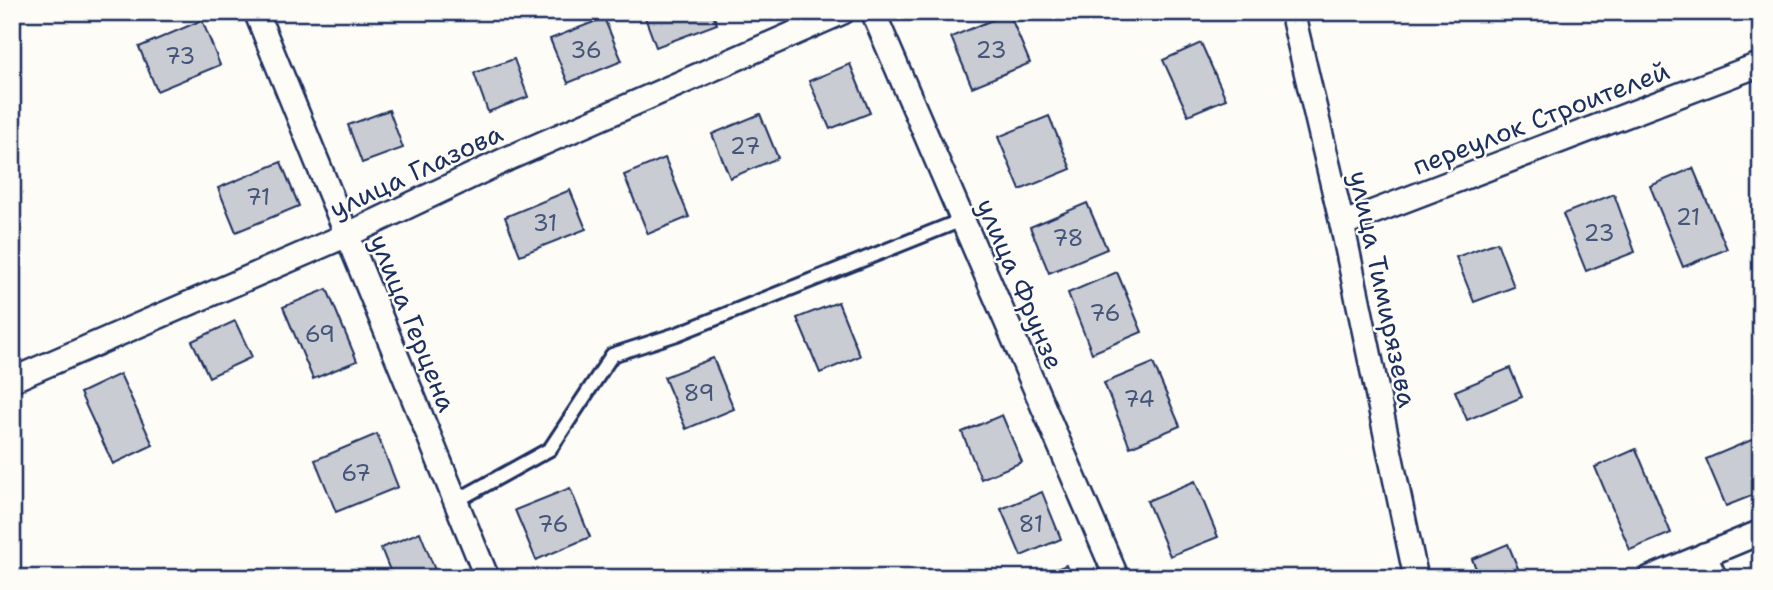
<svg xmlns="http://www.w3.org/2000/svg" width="1773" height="590" font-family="'Shantell Sans',sans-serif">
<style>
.building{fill:#c9ccd3;stroke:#1b2f5e;stroke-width:2}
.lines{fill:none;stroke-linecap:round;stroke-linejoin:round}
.service-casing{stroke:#1b2f5e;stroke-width:18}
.minor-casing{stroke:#1b2f5e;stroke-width:28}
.service{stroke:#fdfcf7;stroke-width:12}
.minor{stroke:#fdfcf7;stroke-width:23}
.labels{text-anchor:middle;stroke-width:5;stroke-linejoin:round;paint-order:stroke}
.number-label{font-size:23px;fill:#46567b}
.street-label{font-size:26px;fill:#1b2f5e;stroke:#fdfcf7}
</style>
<rect width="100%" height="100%" fill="#fdfcf7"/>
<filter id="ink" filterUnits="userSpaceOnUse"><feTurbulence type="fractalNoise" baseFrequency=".0143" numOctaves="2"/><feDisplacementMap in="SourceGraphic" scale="14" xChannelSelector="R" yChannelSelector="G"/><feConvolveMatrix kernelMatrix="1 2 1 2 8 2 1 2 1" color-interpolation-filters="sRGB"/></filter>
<g filter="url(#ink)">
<g class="building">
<polygon points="643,12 712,12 717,24 656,47"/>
<polygon points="1009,13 1030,63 972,87 951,37"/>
<polygon points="604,18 622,61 568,83 550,39"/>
<polygon points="202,20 220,65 157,91 139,47"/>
<polygon points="1201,43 1226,99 1188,115 1163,60"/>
<polygon points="514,59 528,97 488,112 474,73"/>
<polygon points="850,64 870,113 830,129 809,81"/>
<polygon points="389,110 403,148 362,163 348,125"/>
<polygon points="760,114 778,158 730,178 712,134"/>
<polygon points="1049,116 1071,169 1020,190 998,137"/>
<polygon points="665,158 689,217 648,234 624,175"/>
<polygon points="281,162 299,206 236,232 218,188"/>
<polygon points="1693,168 1727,249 1683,267 1650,186"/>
<polygon points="570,190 586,229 520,255 505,217"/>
<polygon points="1614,194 1635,252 1586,271 1563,214"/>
<polygon points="1087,203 1107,249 1049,273 1030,227"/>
<polygon points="1497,242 1514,287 1474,302 1456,257"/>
<polygon points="1117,272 1142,332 1092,353 1068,293"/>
<polygon points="327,289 357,361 313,379 283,307"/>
<polygon points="838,302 860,356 820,373 797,318"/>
<polygon points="235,321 252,357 209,377 192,341"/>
<polygon points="713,358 734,409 686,429 664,377"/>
<polygon points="1153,363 1180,426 1130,447 1104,383"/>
<polygon points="1510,368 1522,397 1467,420 1455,391"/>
<polygon points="120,374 153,445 113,464 80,393"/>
<polygon points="1002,415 1022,462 981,479 962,432"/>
<polygon points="377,434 398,487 336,512 315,460"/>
<polygon points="1761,436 1761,492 1726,506 1706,459"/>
<polygon points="1636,449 1671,533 1630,550 1595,467"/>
<polygon points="1195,481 1218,537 1170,556 1147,501"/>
<polygon points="570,488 590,537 536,560 515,510"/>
<polygon points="1042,492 1061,539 1021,556 1001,509"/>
<polygon points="420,532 438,578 393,578 381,548"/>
<polygon points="1508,544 1522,578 1480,578 1472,559"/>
<polygon points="1066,565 1071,578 1035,578"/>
</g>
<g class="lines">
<g class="service-casing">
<polyline id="service" points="456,501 550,449 612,355 677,334 962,220"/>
</g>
<g class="minor-casing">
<g id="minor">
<polyline points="256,12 487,578"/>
<polyline points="873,12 1117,578"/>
<polyline points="1292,12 1342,224 1416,578"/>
<polyline points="1342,224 1761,64"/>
<polyline points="12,380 347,235 507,159 843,12"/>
<polyline points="1704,555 1715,578"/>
<polyline points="1650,578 1761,532"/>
</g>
</g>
<use href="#service" class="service"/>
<use href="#minor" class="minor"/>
</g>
</g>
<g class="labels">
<g class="number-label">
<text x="586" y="58">36</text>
<text x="991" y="58">23</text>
<text x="180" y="64">73</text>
<text x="745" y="154">27</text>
<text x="258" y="205">71</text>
<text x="1688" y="225">21</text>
<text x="545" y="231">31</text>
<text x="1599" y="241">23</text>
<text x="1068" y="246">78</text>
<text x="1105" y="321">76</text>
<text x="320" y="342">69</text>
<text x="699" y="401">89</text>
<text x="1139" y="407">74</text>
<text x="356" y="481">67</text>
<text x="553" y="532">76</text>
<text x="1031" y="532">81</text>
</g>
<g class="street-label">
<text transform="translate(1541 118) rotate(-21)" y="9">переулок Строителей</text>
<text transform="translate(416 171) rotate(-25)" y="9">улица Глазова</text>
<text transform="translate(1020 284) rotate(67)" y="9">улица Фрунзе</text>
<text transform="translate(1383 289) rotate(78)" y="9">улица Тимирязева</text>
<text transform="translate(413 323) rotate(68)" y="9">улица Герцена</text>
</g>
</g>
<rect width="1773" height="590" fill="none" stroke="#fdfcf7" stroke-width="42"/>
<rect x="21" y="21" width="1731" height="548" fill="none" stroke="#1b2f5e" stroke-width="2.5" filter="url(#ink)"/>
</svg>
